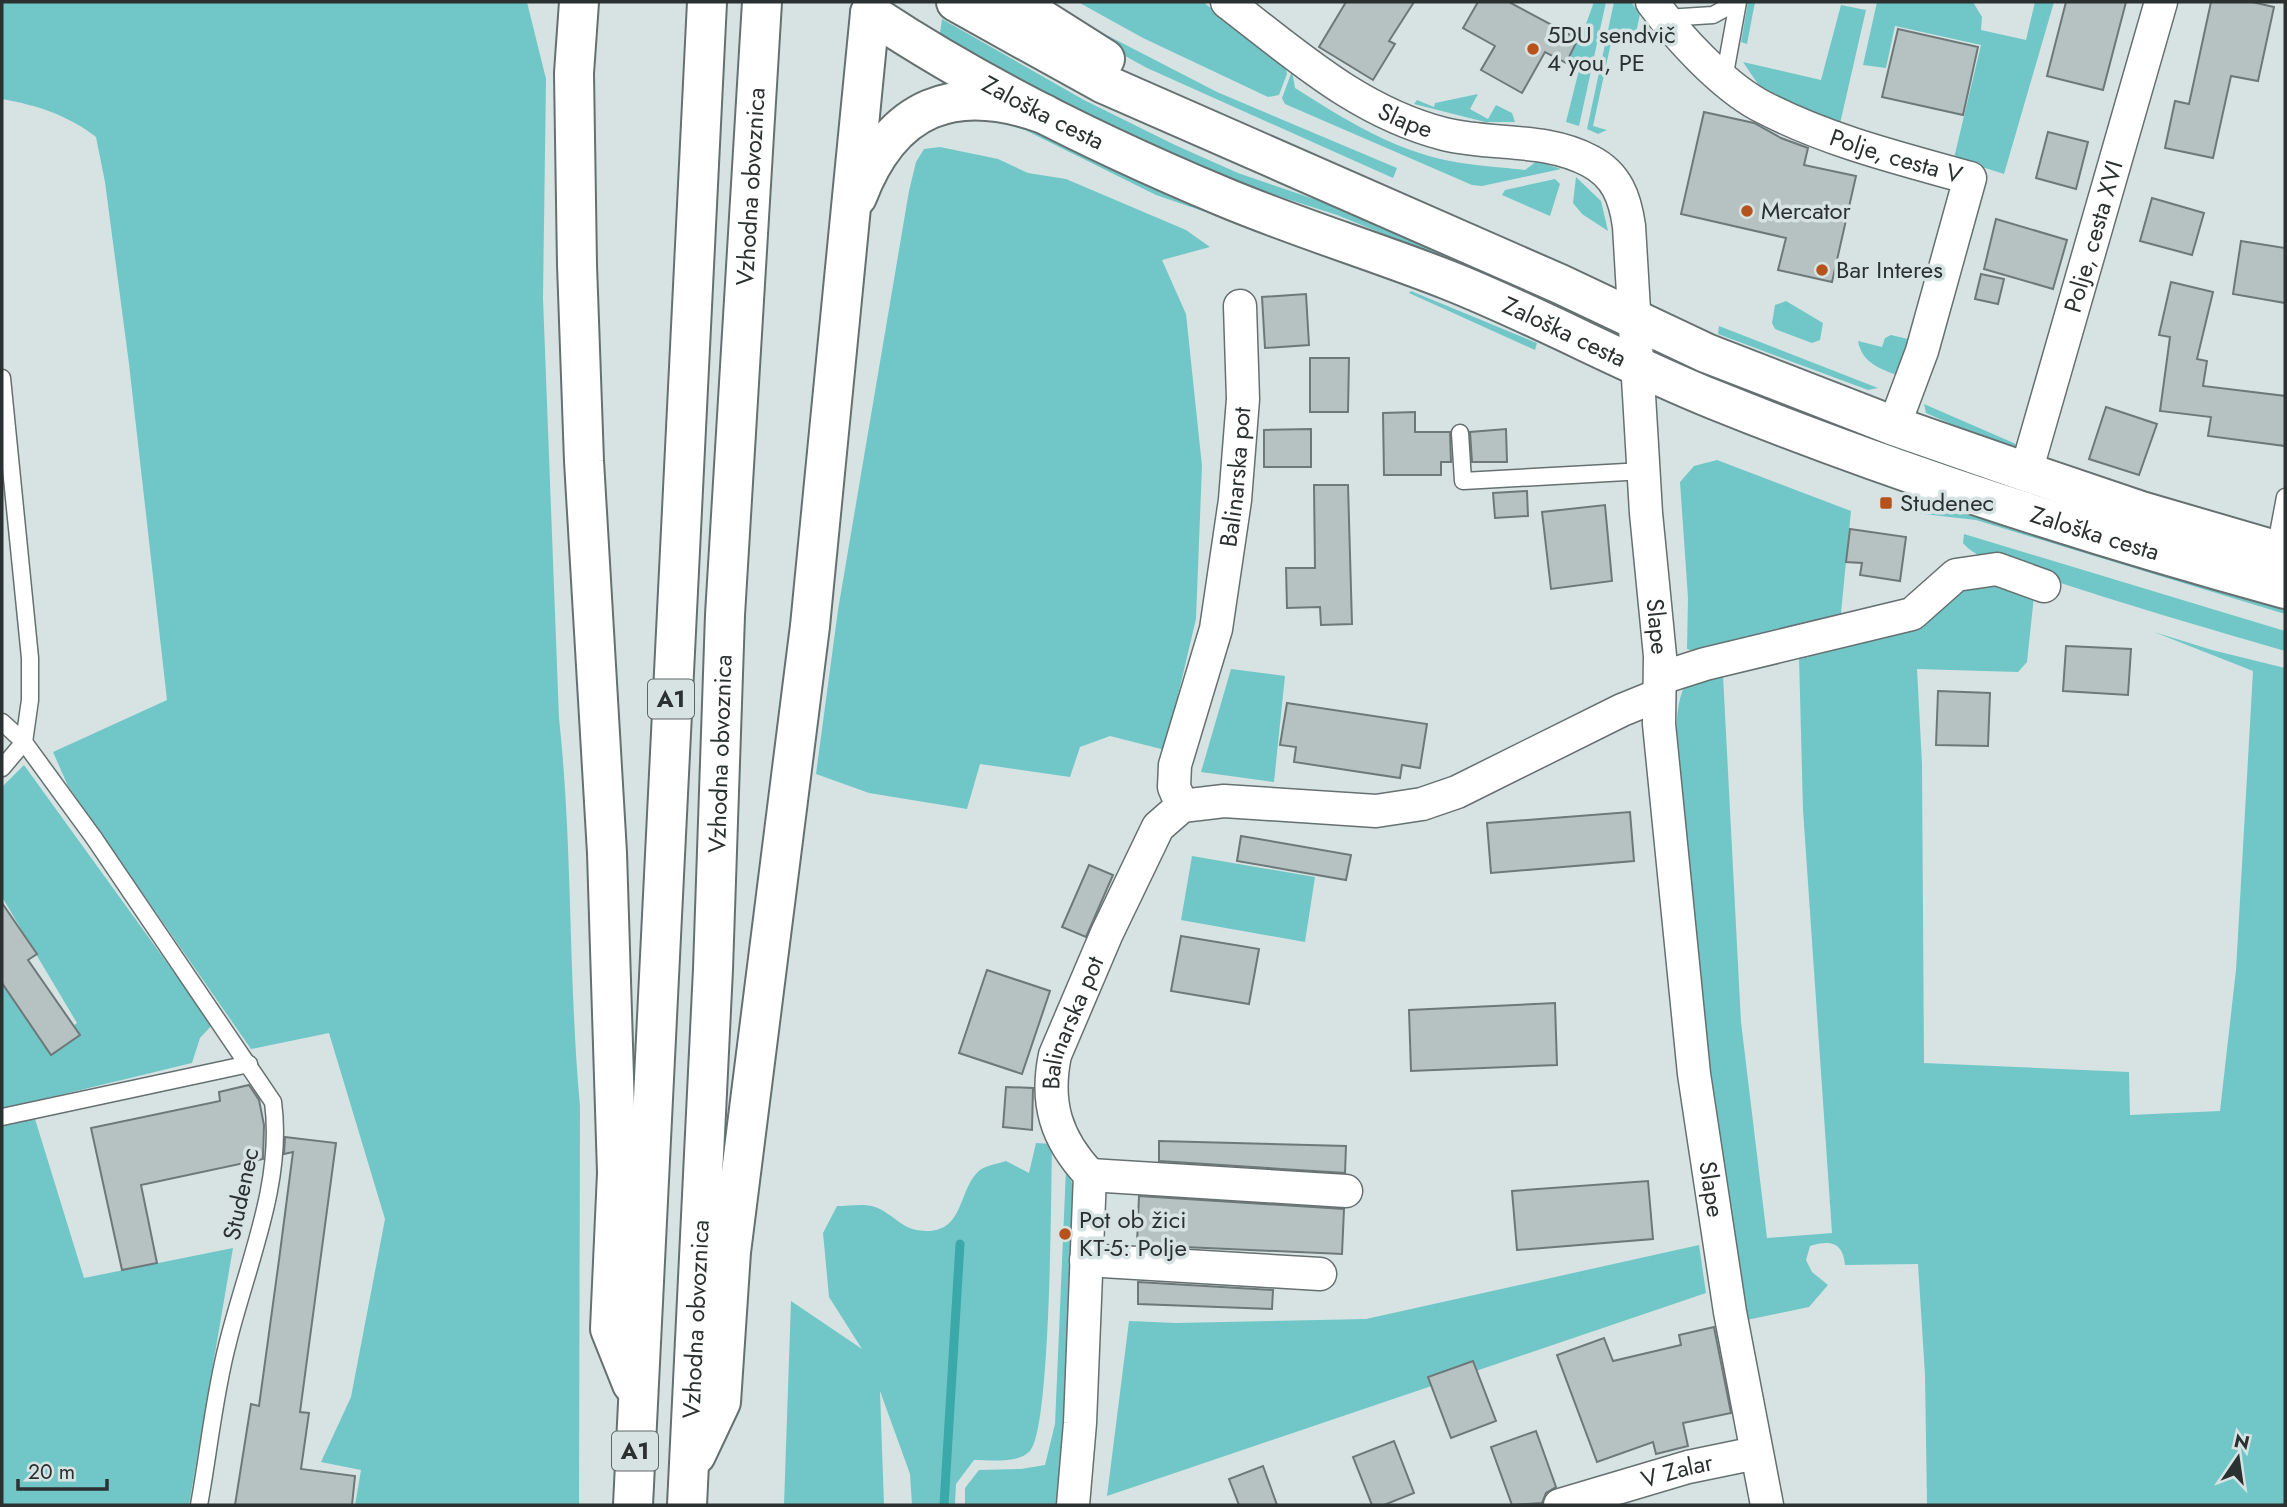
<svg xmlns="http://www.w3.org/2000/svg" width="2287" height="1507" font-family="Jost,sans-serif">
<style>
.green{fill:#71c7c7;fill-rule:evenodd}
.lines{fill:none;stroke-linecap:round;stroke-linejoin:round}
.stream{stroke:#3ba8a9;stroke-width:9}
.building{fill:#b6c1c1;stroke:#6e7878;stroke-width:2}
.lane-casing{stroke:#667070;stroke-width:19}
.street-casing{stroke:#667070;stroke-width:35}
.secondary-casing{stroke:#667070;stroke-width:42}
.highway-casing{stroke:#667070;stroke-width:42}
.lane{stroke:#fff;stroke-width:16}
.street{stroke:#fff;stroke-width:32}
.secondary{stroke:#fff;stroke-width:38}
.highway{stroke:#fff;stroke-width:38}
.poi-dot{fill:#b6531c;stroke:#d7e3e3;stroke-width:2.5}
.labels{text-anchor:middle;stroke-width:7;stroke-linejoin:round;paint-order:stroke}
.shield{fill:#d7e3e3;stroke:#5f6666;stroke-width:2}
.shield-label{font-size:23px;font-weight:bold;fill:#2b3030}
.poi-label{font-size:24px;fill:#2b3030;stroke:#d7e3e3;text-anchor:start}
.street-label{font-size:24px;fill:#2b3030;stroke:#d7e3e3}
</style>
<rect width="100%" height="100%" fill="#d7e3e3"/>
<g class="green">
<path d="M2,2H527L546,79L543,298L559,718C573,847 568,976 580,1106L579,1505H355L361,1470L321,1462L351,1397L385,1219L329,1033L251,1049L68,786L53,752L167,700L129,364L105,182L96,137C68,115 36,105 2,99Z"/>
<polygon points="1078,2 1203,2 1285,65 1287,74 1279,95 1268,97 1143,38"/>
<polygon points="1594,2 1606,2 1579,126 1566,122 1580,66 1568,59 1583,32"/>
<polygon points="1614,2 1631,2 1640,14 1636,33 1614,29 1593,126 1607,130 1598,134 1587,129"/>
<polygon points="1748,2 1755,2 1747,44 1741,42"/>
<polygon points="1877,2 1973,2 1982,17 1981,30 2026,40 2035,2 2054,2 2004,174 1954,158 1981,45 1895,26 1886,68 1863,65"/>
<polygon points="1841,5 1866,10 1839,128 1764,93 1743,62 1821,80"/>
<polygon points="1064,13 1217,92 1397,168 1393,178 1147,68 1054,17"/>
<polygon points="942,19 1084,100 1175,145 1238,173 1349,211 1538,290 1539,297 1337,215 1234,182 1173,158 939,40"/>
<path d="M1292,71L1295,88C1344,119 1393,150 1450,161C1475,166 1501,167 1525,170L1537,161L1561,169L1482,186L1472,185L1285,104L1282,98Z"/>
<polygon points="1478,94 1470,109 1488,119 1496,105 1512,113 1515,122 1485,122 1414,104 1417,100 1434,107 1435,103"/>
<polygon points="994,113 1269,234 1156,195 1025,130 987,119"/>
<polygon points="940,147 998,159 1028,173 1066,179 1186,230 1210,247 1162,260 1186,314 1202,466 1196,619 1165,750 1110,736 1080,747 1070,777 980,764 967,809 869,793 816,774 838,610 909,191 916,162 924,149"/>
<polygon points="1576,177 1601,201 1608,231 1582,214 1573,203"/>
<polygon points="1555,179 1560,184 1550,216 1502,195 1505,190"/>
<polygon points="1411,291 1537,343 1535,350 1409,293"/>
<polygon points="1786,301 1823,323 1820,340 1812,343 1775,329 1772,323 1775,305"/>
<polygon points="1719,326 1878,388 1868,390 1718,334"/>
<path d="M1891,335L1912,340L1901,377C1882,369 1862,364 1858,341L1882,347L1885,338Z"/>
<polygon points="1924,404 2016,444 2015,448 2002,446 1926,413"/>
<polygon points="1717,460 1851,511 1840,623 1706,654 1687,649 1688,598 1680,482 1694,466"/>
<polygon points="1909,502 1957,507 2285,606 2285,614 1976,520 1906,512"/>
<path d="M1964,534L2285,631V651C2205,628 2125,604 2045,578C2023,571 1977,561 1963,543Z"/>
<path d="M1996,583L2034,596L2027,662L2018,672L1917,669L1922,764L1924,1063L2129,1072L2130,1115L2220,1111L2236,970L2253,671L2154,632L2212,650L2285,668V1505H1927L1925,1375L1918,1264L1845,1265C1843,1242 1830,1240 1810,1246L1806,1260L1812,1272L1828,1285L1809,1307L1742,1321C1721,1158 1697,995 1684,831C1681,790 1666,714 1688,679L1915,622L1964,590ZM1799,657L1803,810L1832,1233L1767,1238L1741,1022L1723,675Z"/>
<polygon points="1231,669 1285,676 1274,782 1201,772"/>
<polygon points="24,765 212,1025 200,1038 192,1063 2,1109 2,971 48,1044 77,1023 2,897 2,787"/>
<polygon points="1192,856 1315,877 1305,942 1181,920"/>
<polygon points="35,1119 84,1278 233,1248 189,1505 2,1505 2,1126"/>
<path d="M1036,1143L1052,1144C1051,1189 1051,1430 1030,1451C1018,1464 990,1460 974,1460L956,1484L955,1505H912L910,1474L880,1391L884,1505H784L791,1301L862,1349L829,1297L823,1233L837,1206C848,1206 865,1203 875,1207C896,1215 901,1231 927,1231C965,1231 958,1188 980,1170C987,1165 998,1164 1006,1161L1029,1173Z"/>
<polygon points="1066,1169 1078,1197 1061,1505 965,1505 965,1488 979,1470 1021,1469 1045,1465 1055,1424"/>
<polygon points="1699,1245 1706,1293 1107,1496 1129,1321 1176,1323 1366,1319"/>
</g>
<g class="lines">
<polyline class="stream" points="944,1505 960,1244"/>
</g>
<g class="building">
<polygon points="1346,2 1414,2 1389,41 1395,44 1373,80 1319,47"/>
<polygon points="1478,2 1509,2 1578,39 1566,63 1545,52 1522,93 1481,70 1495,46 1463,28"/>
<polygon points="2066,2 2126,2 2103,90 2047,76"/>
<polygon points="2211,2 2252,2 2274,7 2258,81 2231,76 2213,158 2165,148 2175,101 2189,104"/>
<polygon points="1898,29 1978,47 1963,115 1882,97"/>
<polygon points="1704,112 1754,123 1781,138 1808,148 1804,165 1856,176 1832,282 1778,270 1786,238 1681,214"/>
<polygon points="2048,132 2088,142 2076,189 2036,178"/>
<polygon points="2152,198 2204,213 2192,255 2140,241"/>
<polygon points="1996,219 2067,240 2053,289 1984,269"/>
<polygon points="2241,241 2285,248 2285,303 2233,294"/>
<polygon points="1981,274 2004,279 1998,304 1975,299"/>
<polygon points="2171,282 2213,292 2197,359 2207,361 2203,386 2285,396 2285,446 2208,436 2211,417 2160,411 2170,337 2159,335"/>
<polygon points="1306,294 1309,345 1265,348 1262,297"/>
<polygon points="1310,358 1349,358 1348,412 1310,412"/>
<polygon points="2106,407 2157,424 2139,475 2089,459"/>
<polygon points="1415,412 1415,432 1450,432 1451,462 1441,462 1441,475 1384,475 1383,413"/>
<polygon points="1311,429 1311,467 1264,467 1264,430"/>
<polygon points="1506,429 1507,462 1472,462 1470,432"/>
<polygon points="1314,485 1348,485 1352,624 1321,625 1320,607 1287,608 1286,568 1315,568"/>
<polygon points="1527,491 1528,516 1495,518 1493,493"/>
<polygon points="1605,505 1612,581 1551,589 1542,512"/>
<polygon points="1850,529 1906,537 1900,581 1860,575 1862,563 1846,562"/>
<polygon points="2066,646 2131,649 2128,695 2063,691"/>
<polygon points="1938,691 1990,693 1988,746 1936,745"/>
<polygon points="1287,703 1427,724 1420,768 1402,765 1400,778 1294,762 1296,747 1280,745"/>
<polygon points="1630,812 1634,861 1491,873 1487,823"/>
<polygon points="1241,836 1351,855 1346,880 1237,861"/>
<polygon points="1089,865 1113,875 1086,937 1062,927"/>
<polygon points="2,903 37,954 28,960 80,1035 51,1055 2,983"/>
<polygon points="1181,936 1259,949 1249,1004 1171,991"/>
<polygon points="987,970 1050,991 1022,1074 959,1053"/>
<polygon points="1555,1003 1557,1065 1411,1071 1409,1010"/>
<polygon points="249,1085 259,1100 264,1125 263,1159 141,1185 157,1263 122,1270 91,1128 220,1101 219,1092"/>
<polygon points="1006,1087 1033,1088 1032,1130 1003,1127"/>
<polygon points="285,1137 336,1143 300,1412 309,1413 301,1469 355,1476 352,1505 235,1505 251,1404 259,1406 279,1260 293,1152 284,1154"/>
<polygon points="1159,1141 1346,1146 1345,1173 1159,1161"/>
<polygon points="1648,1181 1653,1239 1517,1250 1512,1191"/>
<polygon points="1139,1196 1344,1209 1342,1254 1140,1245 1137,1243"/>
<polygon points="1138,1282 1273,1290 1272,1309 1138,1304"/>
<polygon points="1714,1327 1731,1413 1683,1423 1688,1446 1656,1454 1653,1442 1597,1462 1557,1355 1604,1338 1613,1361 1681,1345 1679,1335"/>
<polygon points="1473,1361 1496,1421 1451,1438 1428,1377"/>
<polygon points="1536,1431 1556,1487 1546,1493 1542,1503 1512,1505 1491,1447"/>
<polygon points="1394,1441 1414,1493 1384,1505 1372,1505 1353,1457"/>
<polygon points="1263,1466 1277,1505 1239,1505 1229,1479"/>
</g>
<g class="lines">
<g class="lane-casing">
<g id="lane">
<polyline points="1666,18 1713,15 1737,2"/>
<polyline points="1724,79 1738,2"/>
<polyline points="2,378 30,658 30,700 24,742 2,768"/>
<polyline points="1460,433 1463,481 1644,471"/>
<polyline points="2275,550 2285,497"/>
<path d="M2,722L24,742L94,838L273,1102C284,1182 247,1265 228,1342C214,1395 209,1451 199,1505"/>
<polyline points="2,1117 249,1064"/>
</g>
</g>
<g class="street-casing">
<g id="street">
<path id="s1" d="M1227,2C1295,54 1358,112 1444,134C1493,146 1546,137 1590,161C1617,175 1625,198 1629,226L1646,513L1660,656L1659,724L1694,1074L1730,1312L1767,1505"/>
<path id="s2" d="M1652,2C1677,36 1721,84 1759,105C1825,140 1898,158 1970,178L1922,351L1894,426"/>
<path id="s3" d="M2026,472L2161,2"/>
<polyline points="1661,678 1705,664 1912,614 1956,575 1997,569 2044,586"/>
<path id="s4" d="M1182,806L1174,787L1175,765L1216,629L1235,500L1243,399L1240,306"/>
<polyline points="1090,1175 1346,1191"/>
<polyline points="1086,1260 1320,1274"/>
<path id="s5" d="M1073,1505L1080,1423L1090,1175C1056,1139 1045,1103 1055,1055L1107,933L1158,827L1182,806L1224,801L1376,811L1422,804L1457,792L1622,710L1659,695"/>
<path id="s6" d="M1560,1505L1688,1467L1756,1453"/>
</g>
</g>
<g class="secondary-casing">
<g id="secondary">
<polyline points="956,2 1102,83 1560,284 1706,353 1894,426 2026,472 2141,511 2285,553"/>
<polyline points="1015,2 1105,59"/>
<path id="s7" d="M870,13C981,87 1102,146 1224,197C1298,228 1374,251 1448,280C1539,316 1625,364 1715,400C1901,475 2092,536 2285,589"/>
</g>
</g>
<g class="highway-casing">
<g id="highway">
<polyline points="579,2 574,73 577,265 584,461 607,853 617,1173 610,1329 632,1384"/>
<path d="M857,197C892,105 955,82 1044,114"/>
<polyline points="696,1455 721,1402 731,1252 810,626 870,13"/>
<polyline points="633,1505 707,2"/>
<path id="s8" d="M687,1505L713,969L725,615L762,2"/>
</g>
</g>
<use href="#lane" class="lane"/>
<use href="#street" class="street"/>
<use href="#secondary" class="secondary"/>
<use href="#highway" class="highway"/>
</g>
<g class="poi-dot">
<circle cx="1533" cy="49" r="7"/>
<circle cx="1747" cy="211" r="7"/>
<circle cx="1822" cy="270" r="7"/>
<rect x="1879" y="496" width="14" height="14" rx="3.5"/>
<circle cx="1065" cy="1234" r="7"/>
</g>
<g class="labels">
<g class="shield">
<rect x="648" y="679.5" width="46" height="39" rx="5"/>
<rect x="612" y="1431.5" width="46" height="39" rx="5"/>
</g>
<g class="shield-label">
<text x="671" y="707">A1</text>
<text x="635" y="1459">A1</text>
</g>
<g class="poi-label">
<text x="1547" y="43">5DU sendvič<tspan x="1547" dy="28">4 you, PE</tspan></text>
<text x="1761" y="219">Mercator</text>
<text x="1836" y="278">Bar Interes</text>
<text x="1900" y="511">Studenec</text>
<text x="1079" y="1228">Pot ob žici<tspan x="1079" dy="28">KT-5: Polje</tspan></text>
</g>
<g class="street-label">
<text dy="8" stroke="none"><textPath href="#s7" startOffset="200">Zaloška cesta</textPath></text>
<text dy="8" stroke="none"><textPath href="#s1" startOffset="215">Slape</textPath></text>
<text dy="8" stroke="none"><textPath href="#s2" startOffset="296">Polje, cesta V</textPath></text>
<text dy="8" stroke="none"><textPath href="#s8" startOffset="1320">Vzhodna obvoznica</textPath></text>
<text dy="8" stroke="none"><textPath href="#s3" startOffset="245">Polje, cesta XVI</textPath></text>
<text dy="8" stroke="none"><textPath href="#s7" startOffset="766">Zaloška cesta</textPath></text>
<text dy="8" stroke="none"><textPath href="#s4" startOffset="338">Balinarska pot</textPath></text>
<text dy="8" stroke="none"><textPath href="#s7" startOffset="1334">Zaloška cesta</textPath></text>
<text dy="8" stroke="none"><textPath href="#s1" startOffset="886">Slape</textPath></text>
<text dy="8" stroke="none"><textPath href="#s8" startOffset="752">Vzhodna obvoznica</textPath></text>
<text dy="8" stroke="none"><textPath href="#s5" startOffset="497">Balinarska pot</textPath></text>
<text dy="8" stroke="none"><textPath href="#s1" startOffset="1452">Slape</textPath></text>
<text transform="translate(241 1194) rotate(-78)" y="8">Studenec</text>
<text dy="8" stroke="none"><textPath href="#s8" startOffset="186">Vzhodna obvoznica</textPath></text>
<text dy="8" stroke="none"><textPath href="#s6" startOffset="122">V Zalar</textPath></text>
</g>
</g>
<rect width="2287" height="1507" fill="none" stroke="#2b3030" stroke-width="7"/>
<g transform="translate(2238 1458) rotate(13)" stroke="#d7e3e3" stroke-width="5" paint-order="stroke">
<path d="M0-5L12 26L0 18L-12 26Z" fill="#2b3030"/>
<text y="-10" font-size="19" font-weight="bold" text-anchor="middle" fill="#2b3030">N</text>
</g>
<path d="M18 1479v10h89v-10" fill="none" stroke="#2b3030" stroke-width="3.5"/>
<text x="28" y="1479" font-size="21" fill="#2b3030" stroke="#d7e3e3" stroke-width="5" paint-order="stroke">20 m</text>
</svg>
